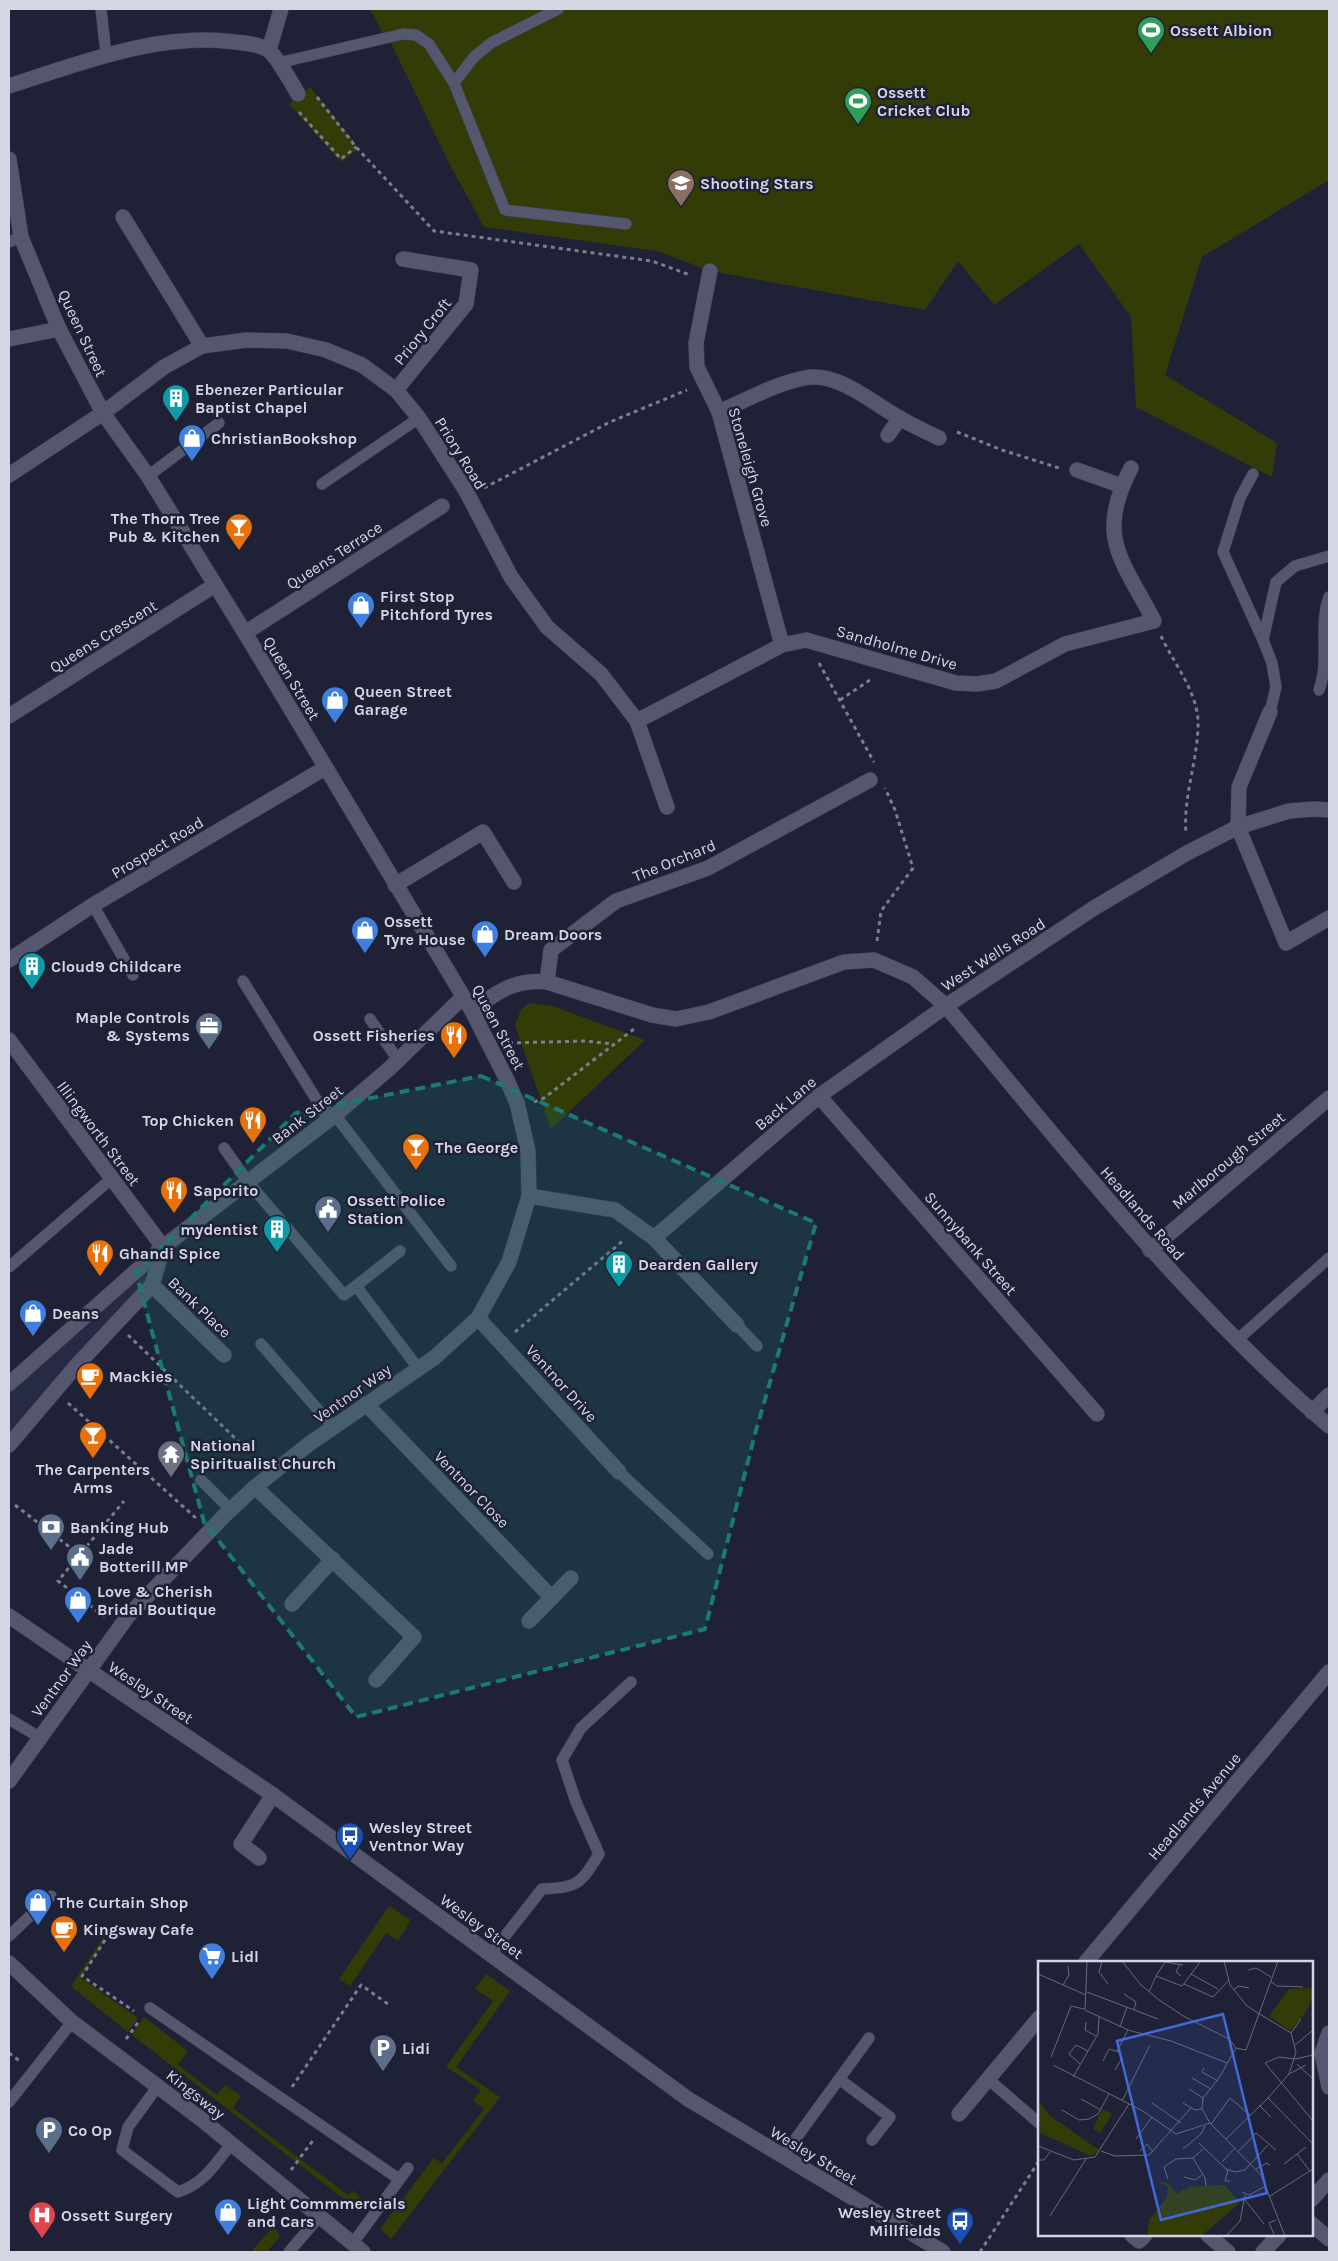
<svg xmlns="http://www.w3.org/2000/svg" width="1338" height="2261" font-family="Karla,sans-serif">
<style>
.built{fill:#272a44}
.green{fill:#333c06}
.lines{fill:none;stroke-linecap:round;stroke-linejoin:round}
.lane-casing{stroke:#3a3c4d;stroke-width:12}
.street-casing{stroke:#3a3c4d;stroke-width:16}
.secondary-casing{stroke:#3a3c4d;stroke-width:16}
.path{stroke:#7b7e8f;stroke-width:3;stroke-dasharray:4 4;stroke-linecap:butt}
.lane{stroke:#54576e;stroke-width:11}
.street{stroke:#54576e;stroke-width:15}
.secondary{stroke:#54576e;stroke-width:15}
.marked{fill:#197b74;fill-opacity:0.2;stroke:#197b74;stroke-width:4;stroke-dasharray:10 6;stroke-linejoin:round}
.labels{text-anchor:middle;stroke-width:5;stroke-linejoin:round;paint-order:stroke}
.poi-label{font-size:16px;font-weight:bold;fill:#d4d6e4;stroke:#1f2236;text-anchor:start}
.street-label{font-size:16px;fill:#d4d6e4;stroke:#1f2236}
.inset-road{fill:none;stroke:#676a7c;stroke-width:1}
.view{fill:#4269da;fill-opacity:0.15;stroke:#4269da;stroke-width:2.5}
.inset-edge{fill:none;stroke:#d4d6e4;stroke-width:2.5}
</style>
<rect width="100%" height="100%" fill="#1f2236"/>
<polygon class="built" points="139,1270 152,1285 9,1445 9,1384"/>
<g class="green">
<polygon points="370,9 1329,9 1329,180 1202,257 1165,375 1277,443 1272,477 1136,407 1131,317 1079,244 994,305 958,261 925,310 710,271 657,251 484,227 449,163 390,41 385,38"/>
<polygon points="310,87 359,148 341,162 289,104"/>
<polygon points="529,1003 552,1006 645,1040 551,1129 515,1025 521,1010"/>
<polygon points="389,1906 411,1920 398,1941 386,1933 350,1986 339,1979"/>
<polygon points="103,1938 105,1940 81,1978 138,2018 128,2032 73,1988 72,1985"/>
<polygon points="486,1974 510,1991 456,2067 500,2097 391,2239 380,2229 434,2158 442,2163 484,2109 473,2101 481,2090 446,2067 493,2001 475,1989"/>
<polygon points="144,2017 188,2051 178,2065 217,2095 225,2085 241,2096 233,2108 348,2195 352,2190 361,2198 359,2203 353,2206 132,2035"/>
<polygon points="274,2226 280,2236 267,2252 251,2252"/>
</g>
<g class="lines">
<g class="lane-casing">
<g id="lane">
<polyline points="101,9 106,54"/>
<polyline points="278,63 403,34 416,35 429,44 454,83 505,210 626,224"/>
<polyline points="454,83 474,57 491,43 558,9"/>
<polyline points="9,242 21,237"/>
<polyline points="1253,474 1240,498 1223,552 1263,640"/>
<polyline points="148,476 219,423"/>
<polyline points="322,484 419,418"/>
<path d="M1319,690C1330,660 1318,627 1329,597"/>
<polyline points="1270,712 1276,687 1272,663 1263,640 1276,582 1295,566 1329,556"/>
<polyline points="93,905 133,975"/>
<polyline points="243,981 329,1120"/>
<polyline points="370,1019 398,1060"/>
<polyline points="335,1115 451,1266"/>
<polyline points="224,1148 248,1182 344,1295 356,1286 418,1368"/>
<polyline points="9,1267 111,1179"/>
<polyline points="356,1286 400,1251"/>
<polyline points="737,1325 757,1346"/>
<polyline points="1236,1341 1329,1258"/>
<polyline points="261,1344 333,1427"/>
<polyline points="619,1472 708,1554"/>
<polyline points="201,1480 230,1509"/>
<polyline points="9,1719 39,1737"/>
<polyline points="9,1936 51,1896"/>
<path d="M491,1954L542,1889C578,1887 580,1885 599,1854L576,1802L562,1760L581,1728L631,1682"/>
<polyline points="150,2008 399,2179"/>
<polyline points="839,2079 890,2117 872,2140"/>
<polyline points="988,2079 1039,2123"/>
<path d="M158,2086L128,2127L122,2150L178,2192C203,2184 215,2165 231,2144"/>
<polyline points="9,2102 72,2022"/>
<polyline points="783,2156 869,2038"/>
<polyline points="353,2243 408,2168"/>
<polyline points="289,2252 319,2217"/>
</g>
</g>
<g class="street-casing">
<g id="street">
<polyline points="269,50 281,9"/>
<path d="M9,86C81,63 158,32 235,42C245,43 259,44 268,50C275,54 293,85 298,94"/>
<polyline points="123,217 202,346"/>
<polyline points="710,271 696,343 697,367 719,412 782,645"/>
<polyline points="9,339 59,329"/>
<polyline points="396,390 466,304 471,270 403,259"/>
<path d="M719,412C746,400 775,384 804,378C837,371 871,402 898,417C911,425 925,431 939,438"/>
<polyline points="888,435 900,418"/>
<polyline points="1077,470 1122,486"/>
<polyline points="9,475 103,413 164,367 202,346 247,340 287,341 326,350 362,365 396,390 419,418 466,491 511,577 547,627 601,674 637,721 667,807"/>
<polyline points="245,633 442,506"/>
<polyline points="1270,712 1239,787 1238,827 1286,943 1329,918"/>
<polyline points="9,716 215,585"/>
<path d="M637,721L782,645L806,640L956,683L977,684L996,681L1065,644L1154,621C1122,559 1095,537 1131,468"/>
<polyline points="395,885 483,832 514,882"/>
<polyline points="547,982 551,950 616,901 708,868 870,780"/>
<path d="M472,1011C496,992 515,979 547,982L652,1015L676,1019L709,1012L844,962L874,960L913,977L946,1006C1068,1152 1185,1302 1329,1426"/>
<polyline points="9,1040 163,1247"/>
<polyline points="819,1096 1097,1414"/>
<polyline points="529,1196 615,1210 654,1238 737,1325"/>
<polyline points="654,1238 819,1096 946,1006 1094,908 1187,853 1238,827 1289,811 1315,809 1329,810"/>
<polyline points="1150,1250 1329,1098"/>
<polyline points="152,1285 224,1355"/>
<polyline points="478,1318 619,1472"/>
<polyline points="9,1384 163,1247 335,1115 390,1068 463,997"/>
<polyline points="366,1404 552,1598"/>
<polyline points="1312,1412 1329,1395"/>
<polyline points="9,1445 76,1366 152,1285 163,1248"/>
<polyline points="255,1487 414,1637 376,1680"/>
<polyline points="292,1604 333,1559"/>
<polyline points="9,1616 88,1670"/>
<polyline points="529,1621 571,1578"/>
<polyline points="259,1858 241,1844 273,1795"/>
<polyline points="1086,1962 1329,1672"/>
<polyline points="1329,2033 1322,2053 1329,2087"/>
<polyline points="959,2114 1039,2018"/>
<polyline points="1312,2199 1329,2180"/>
<polyline points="1312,2224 1329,2239"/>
<polyline points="1132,2235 1139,2241 1145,2235"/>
<polyline points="1208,2235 1228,2252"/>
<polyline points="1263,2252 1279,2235"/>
</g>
</g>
<g class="secondary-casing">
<g id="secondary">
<polyline points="9,159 21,237 59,329 103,413 148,476 245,633 472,1011 507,1080 517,1103 528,1151 529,1196 509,1262 478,1318 434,1358 309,1444 255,1487 226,1514 128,1616 9,1781"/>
<polyline points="9,960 93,905 325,768"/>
<polyline points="88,1670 273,1795 688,2099 943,2252"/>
<polyline points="9,1963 72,2022 201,2119 363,2252"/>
</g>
</g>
<g class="path">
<polyline points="317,97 356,147 434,231 652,261 690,275"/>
<polyline points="299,112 341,159 356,147"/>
<polyline points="957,432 1002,450 1059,468"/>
<polyline points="484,488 610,422 687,390"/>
<path d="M1161,636C1174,664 1200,695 1198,727C1197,763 1183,797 1186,833"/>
<polyline points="819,663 874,762"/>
<polyline points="840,700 873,678"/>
<polyline points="877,941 881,911 913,868 895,810 885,788"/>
<polyline points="509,1043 585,1041 613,1044"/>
<polyline points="534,1102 544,1098 634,1029"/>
<polyline points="515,1332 625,1239"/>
<polyline points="128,1335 239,1442"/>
<polyline points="68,1403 197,1519"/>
<polyline points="15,1505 80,1555"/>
<polyline points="105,1617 58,1581 124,1501"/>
<polyline points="105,1940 82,1976 134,2011"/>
<polyline points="126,2039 140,2020"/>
<polyline points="9,2053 21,2062"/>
<polyline points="292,2087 361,1985 388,2004"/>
<polyline points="291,2170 314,2139"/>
<polyline points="980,2252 1039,2161"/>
</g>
<use href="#lane" class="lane"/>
<use href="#street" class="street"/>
<use href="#secondary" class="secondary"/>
</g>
<path class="marked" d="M481,1076L816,1223L755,1434L705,1629L356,1717L204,1522L136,1273L296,1113Z"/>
<defs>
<g id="stadium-pin" transform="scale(1.4375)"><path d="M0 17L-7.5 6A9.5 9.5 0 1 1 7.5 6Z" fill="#2e9e5b" stroke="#1f2236"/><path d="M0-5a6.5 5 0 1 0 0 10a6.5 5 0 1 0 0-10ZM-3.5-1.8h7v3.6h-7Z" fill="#fff"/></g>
<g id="school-pin" transform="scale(1.4375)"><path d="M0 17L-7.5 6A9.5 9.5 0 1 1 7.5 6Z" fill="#8d6e63" stroke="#1f2236"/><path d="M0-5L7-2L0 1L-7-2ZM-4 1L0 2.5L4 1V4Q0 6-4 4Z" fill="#fff"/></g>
<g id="building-pin" transform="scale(1.4375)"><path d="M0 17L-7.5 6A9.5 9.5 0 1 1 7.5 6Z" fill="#0f9aa8" stroke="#1f2236"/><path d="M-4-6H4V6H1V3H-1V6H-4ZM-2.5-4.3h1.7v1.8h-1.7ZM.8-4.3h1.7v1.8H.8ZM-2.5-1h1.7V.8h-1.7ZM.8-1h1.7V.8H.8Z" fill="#fff"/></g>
<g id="shop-pin" transform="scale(1.4375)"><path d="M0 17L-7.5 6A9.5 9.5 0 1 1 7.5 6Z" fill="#3f7fe0" stroke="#1f2236"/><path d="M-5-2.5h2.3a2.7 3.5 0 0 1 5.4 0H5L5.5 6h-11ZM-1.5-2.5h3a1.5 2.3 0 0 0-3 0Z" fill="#fff"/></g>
<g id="bar-pin" transform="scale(1.4375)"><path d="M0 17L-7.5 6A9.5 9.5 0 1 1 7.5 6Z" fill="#e8710a" stroke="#1f2236"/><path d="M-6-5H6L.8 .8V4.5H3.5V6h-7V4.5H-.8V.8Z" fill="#fff"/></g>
<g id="office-pin" transform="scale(1.4375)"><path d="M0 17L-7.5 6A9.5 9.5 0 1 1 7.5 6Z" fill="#5c6f8a" stroke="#1f2236"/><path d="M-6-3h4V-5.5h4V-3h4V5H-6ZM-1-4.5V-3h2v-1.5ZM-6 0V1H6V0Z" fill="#fff"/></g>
<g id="restaurant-pin" transform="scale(1.4375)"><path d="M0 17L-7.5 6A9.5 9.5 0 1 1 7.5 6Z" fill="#e8710a" stroke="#1f2236"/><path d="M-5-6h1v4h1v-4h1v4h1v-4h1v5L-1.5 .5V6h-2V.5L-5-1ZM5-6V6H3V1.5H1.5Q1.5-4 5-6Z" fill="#fff"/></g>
<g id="civic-pin" transform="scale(1.4375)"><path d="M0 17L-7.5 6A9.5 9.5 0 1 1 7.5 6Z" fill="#5c6f8a" stroke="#1f2236"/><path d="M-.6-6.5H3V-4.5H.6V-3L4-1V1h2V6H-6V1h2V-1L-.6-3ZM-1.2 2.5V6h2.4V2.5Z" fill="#fff"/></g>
<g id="cafe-pin" transform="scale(1.4375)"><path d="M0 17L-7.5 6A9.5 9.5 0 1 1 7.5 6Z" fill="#e8710a" stroke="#1f2236"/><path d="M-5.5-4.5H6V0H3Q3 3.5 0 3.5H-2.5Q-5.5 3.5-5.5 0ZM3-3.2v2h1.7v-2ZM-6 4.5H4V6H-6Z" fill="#fff"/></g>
<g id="temple-pin" transform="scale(1.4375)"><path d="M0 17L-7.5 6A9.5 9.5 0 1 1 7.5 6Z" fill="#6b7280" stroke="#1f2236"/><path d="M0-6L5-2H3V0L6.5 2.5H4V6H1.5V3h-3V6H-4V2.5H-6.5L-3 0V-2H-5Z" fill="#fff"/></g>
<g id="bank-pin" transform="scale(1.4375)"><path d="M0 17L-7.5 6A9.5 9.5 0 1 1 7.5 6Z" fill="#5c6f8a" stroke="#1f2236"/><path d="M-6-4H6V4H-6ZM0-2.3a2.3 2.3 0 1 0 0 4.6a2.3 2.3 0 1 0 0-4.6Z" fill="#fff"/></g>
<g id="bus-pin" transform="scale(1.4375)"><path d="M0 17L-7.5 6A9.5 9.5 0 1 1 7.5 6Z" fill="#1a4fb4" stroke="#1f2236"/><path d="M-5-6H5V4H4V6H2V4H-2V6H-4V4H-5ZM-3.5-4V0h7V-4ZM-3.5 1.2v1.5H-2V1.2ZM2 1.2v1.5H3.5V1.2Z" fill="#fff"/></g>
<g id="supermarket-pin" transform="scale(1.4375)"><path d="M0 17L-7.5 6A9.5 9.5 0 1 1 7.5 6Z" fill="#3f7fe0" stroke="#1f2236"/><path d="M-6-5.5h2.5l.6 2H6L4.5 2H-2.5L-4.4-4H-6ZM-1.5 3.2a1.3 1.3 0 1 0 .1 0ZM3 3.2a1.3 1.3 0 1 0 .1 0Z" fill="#fff"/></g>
<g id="parking-pin" transform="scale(1.4375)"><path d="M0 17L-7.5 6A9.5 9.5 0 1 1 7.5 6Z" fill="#5c6f8a" stroke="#1f2236"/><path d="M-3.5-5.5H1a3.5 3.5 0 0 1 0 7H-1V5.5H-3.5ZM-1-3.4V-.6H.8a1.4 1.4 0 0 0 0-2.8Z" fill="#fff"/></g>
<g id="hospital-pin" transform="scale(1.4375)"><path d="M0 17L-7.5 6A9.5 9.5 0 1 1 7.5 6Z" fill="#e0444e" stroke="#1f2236"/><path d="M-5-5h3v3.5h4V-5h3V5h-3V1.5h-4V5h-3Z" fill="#fff"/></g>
</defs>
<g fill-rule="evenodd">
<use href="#stadium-pin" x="1151" y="30"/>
<use href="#stadium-pin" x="858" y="101"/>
<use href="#school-pin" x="681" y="183"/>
<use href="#building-pin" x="176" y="398"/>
<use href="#shop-pin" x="192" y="438"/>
<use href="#bar-pin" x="239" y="527"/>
<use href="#shop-pin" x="361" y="605"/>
<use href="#shop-pin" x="335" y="700"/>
<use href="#shop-pin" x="365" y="930"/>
<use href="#shop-pin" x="485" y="934"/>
<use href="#building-pin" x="32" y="966"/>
<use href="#office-pin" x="209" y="1026"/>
<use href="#restaurant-pin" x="454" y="1035"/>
<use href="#restaurant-pin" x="253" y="1120"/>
<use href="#bar-pin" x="416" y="1147"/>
<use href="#restaurant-pin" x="174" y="1190"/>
<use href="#civic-pin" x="328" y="1209"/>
<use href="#building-pin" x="277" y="1229"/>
<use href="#restaurant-pin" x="100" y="1253"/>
<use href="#building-pin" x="619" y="1264"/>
<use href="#shop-pin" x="33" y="1313"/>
<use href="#cafe-pin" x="90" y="1376"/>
<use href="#bar-pin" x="93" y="1435"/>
<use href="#temple-pin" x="171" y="1454"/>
<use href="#bank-pin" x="51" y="1527"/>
<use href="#civic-pin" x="80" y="1557"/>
<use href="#shop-pin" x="78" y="1600"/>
<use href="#bus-pin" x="350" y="1836"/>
<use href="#shop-pin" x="38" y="1902"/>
<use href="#cafe-pin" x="64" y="1929"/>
<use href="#supermarket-pin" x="212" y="1956"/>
<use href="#parking-pin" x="383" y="2048"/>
<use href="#parking-pin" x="49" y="2130"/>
<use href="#shop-pin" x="228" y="2212"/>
<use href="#hospital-pin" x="42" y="2215"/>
<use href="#bus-pin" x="960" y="2221"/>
</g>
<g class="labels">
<g class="poi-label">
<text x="1170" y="36">Ossett Albion</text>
<text x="877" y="98">Ossett<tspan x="877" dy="18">Cricket Club</tspan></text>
<text x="700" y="189">Shooting Stars</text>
<text x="195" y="395">Ebenezer Particular<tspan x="195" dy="18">Baptist Chapel</tspan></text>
<text x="211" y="444">ChristianBookshop</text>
<text x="220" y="524" text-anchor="end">The Thorn Tree<tspan x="220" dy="18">Pub &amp; Kitchen</tspan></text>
<text x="380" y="602">First Stop<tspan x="380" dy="18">Pitchford Tyres</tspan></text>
<text x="354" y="697">Queen Street<tspan x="354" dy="18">Garage</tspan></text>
<text x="384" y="927">Ossett<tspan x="384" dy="18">Tyre House</tspan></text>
<text x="504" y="940">Dream Doors</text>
<text x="51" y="972">Cloud9 Childcare</text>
<text x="190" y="1023" text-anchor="end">Maple Controls<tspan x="190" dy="18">&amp; Systems</tspan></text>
<text x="435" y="1041" text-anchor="end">Ossett Fisheries</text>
<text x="234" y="1126" text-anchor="end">Top Chicken</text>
<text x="435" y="1153">The George</text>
<text x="193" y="1196">Saporito</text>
<text x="347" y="1206">Ossett Police<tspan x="347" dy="18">Station</tspan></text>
<text x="258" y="1235" text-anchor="end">mydentist</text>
<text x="119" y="1259">Ghandi Spice</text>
<text x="638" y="1270">Dearden Gallery</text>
<text x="52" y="1319">Deans</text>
<text x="109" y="1382">Mackies</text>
<text x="190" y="1451">National<tspan x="190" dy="18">Spiritualist Church</tspan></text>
<text x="93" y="1475" text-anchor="middle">The Carpenters<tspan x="93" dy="18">Arms</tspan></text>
<text x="70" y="1533">Banking Hub</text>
<text x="99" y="1554">Jade<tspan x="99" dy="18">Botterill MP</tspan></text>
<text x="97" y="1597">Love &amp; Cherish<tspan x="97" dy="18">Bridal Boutique</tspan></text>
<text x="369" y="1833">Wesley Street<tspan x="369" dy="18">Ventnor Way</tspan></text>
<text x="57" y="1908">The Curtain Shop</text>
<text x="83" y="1935">Kingsway Cafe</text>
<text x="231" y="1962">Lidl</text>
<text x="402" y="2054">Lidi</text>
<text x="68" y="2136">Co Op</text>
<text x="247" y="2209">Light Commmercials<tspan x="247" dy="18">and Cars</tspan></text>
<text x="941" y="2218" text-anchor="end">Wesley Street<tspan x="941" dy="18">Millfields</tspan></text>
<text x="61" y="2221">Ossett Surgery</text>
</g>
<g class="street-label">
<text transform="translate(422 331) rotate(-51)" y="6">Priory Croft</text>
<text transform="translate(83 333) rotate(65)" y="6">Queen Street</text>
<text transform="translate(461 453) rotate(58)" y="6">Priory Road</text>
<text transform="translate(751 467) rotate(74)" y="6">Stoneleigh Grove</text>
<text transform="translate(334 555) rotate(-33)" y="6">Queens Terrace</text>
<text transform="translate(103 636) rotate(-32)" y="6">Queens Crescent</text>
<text transform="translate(897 647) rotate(16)" y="6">Sandholme Drive</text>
<text transform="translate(292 678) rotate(59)" y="6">Queen Street</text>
<text transform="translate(157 847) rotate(-31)" y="6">Prospect Road</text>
<text transform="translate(674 860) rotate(-22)" y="6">The Orchard</text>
<text transform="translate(993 954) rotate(-33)" y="6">West Wells Road</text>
<text transform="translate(499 1027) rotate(62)" y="6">Queen Street</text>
<text transform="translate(785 1103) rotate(-40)" y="6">Back Lane</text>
<text transform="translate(307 1114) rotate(-38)" y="6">Bank Street</text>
<text transform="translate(99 1133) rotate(53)" y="6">Illingworth Street</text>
<text transform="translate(1228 1160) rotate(-40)" y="6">Marlborough Street</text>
<text transform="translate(1143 1213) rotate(49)" y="6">Headlands Road</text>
<text transform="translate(971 1243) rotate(49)" y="6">Sunnybank Street</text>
<text transform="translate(200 1307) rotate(44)" y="6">Bank Place</text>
<text transform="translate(562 1383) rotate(48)" y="6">Ventnor Drive</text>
<text transform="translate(352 1393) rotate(-35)" y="6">Ventnor Way</text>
<text transform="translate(472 1489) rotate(46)" y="6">Ventnor Close</text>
<text transform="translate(61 1678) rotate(-54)" y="6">Ventnor Way</text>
<text transform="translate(151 1692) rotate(34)" y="6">Wesley Street</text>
<text transform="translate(1194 1806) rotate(-50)" y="6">Headlands Avenue</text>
<text transform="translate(482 1926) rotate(36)" y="6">Wesley Street</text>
<text transform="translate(196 2094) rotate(38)" y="6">Kingsway</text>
<text transform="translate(814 2155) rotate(31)" y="6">Wesley Street</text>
</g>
</g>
<g transform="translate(1038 1961)">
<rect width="275" height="275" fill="#1f2236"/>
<path d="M275,27V37L266,54L252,70L231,55L251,28ZM0,139L11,154L61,189L59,191L53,195L0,171L3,166L0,163ZM64,148L74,153L62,172L55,168ZM119,220L131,223L139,234L145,228L148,230L150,226L186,224L202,242L163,275H109L111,259L129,236L130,226Z" fill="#333c06"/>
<path class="inset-road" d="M49,0L47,49L90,69L133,80L189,102M64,0L61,11L70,23M84,0L102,23L121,39L147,56L191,78L198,87L208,89L240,0M186,0L192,24L209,45L220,52M142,3L138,11L143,15M210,9L218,7L233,16M0,13L48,34M153,13L180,28M118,15L127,1L145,4M232,20L239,25L265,26M146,23L175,36L191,19M25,24L31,14L30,5M196,28L201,25L211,27M49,31L120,58M111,31L118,15L144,25L163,0M86,33L98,41L96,49M220,52L253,72L258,91L251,113L230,137L275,183M48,61L47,69L58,75M82,66L89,46M253,72L263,58M257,84L275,69M198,87L181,117L165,137L164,148L172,162L223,214L247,275M79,90L90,69M275,94L257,98L241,96L227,102L275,160M13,96L33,45L46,48M65,100L71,88L81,91L84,97L77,109M42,103L31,93L38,84L50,90M259,103L275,118M15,104L105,150L138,173L172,162M166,107L164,111L180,120M251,113L268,104M35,116L60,73L61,56M154,117L173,128M151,128L165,137M43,138L63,149M84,140L112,84M114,142L143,162M145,142L157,149L164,148M221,144L233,156M24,149L41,159L51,158L60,153L71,133M173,163L192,137L212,154M98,178L114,156M188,178L230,137M161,182L188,208L197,211L207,209L230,184M0,185L36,199L57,196L91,143M145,188L163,173L167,165M63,190L77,195L111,194L153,147M102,190L109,183L115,191M201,190L218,172L238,189M259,193L272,210M155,197L167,217L168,225M0,199H6L12,191M184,201L197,187M246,203L268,186M218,208L229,202L232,205M190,209L187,220H192M146,216L157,219L164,214M130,218L126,206L138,198L155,197L165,188M204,231L211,234L228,225M232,235L275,208M207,239L226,263M12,255L48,198M236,273L231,262L238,259M188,275L202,260L207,234"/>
<path class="view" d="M185,53L229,232L123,259L79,80Z"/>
<rect width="275" height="275" class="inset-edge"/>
</g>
<rect width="1338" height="2261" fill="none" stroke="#d4d6e4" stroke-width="20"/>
</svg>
